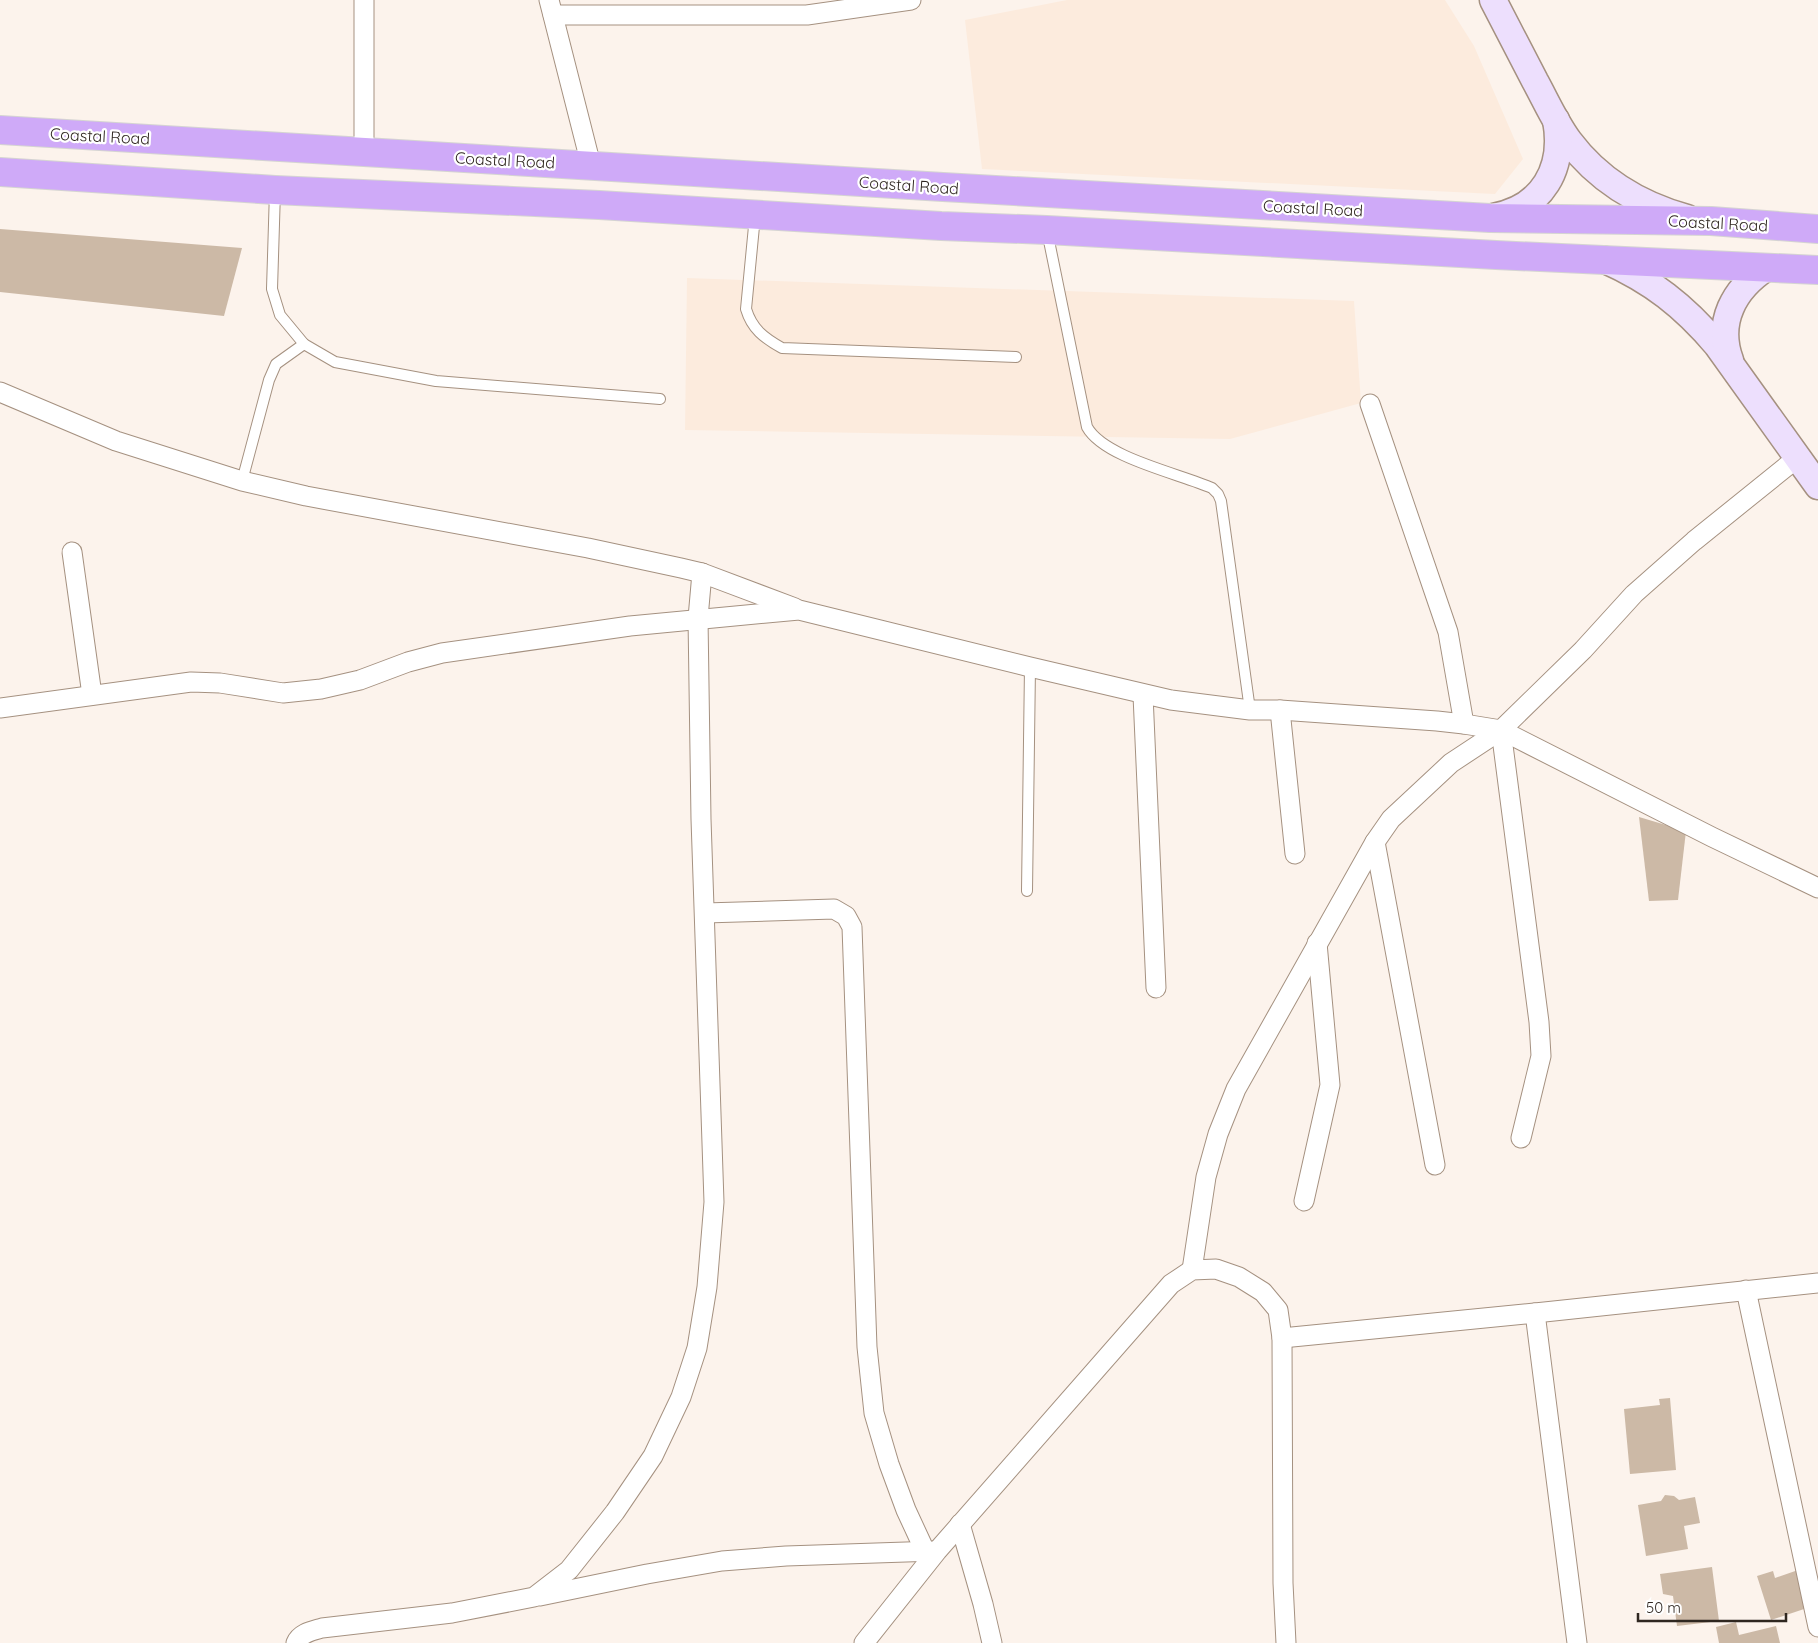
<svg xmlns="http://www.w3.org/2000/svg" width="1818" height="1643" font-family="Quicksand,sans-serif">
<style>
.built{fill:#fcebdd}
.building{fill:#ccb9a6}
.lines{fill:none;stroke-linecap:round;stroke-linejoin:round}
.service-casing{stroke:#a59180;stroke-width:12}
.minor-casing{stroke:#a59180;stroke-width:21}
.secondary-casing{stroke:#a59180;stroke-width:29}
.trunk-casing{stroke:#d5d4d2;stroke-width:30}
.service{stroke:#fff;stroke-width:10}
.minor{stroke:#fff;stroke-width:19}
.secondary{stroke:#eddffd;stroke-width:26}
.trunk{stroke:#cfaaf8;stroke-width:28}
.labels{text-anchor:middle;stroke-width:4.5;stroke-linejoin:round;paint-order:stroke}
.street-label{font-size:16px;fill:#2f2720;stroke:#fff}
</style>
<rect width="100%" height="100%" fill="#fcf3ec"/>
<g class="built">
<polygon points="1067,0 1445,0 1474,46 1523,159 1495,194 982,169 965,20"/>
<polygon points="687,278 1354,301 1361,403 1230,439 685,430"/>
</g>
<g class="building">
<polygon points="0,229 242,248 224,316 0,292"/>
<polygon points="1639,817 1686,831 1678,900 1649,901"/>
<polygon points="1670,1398 1676,1470 1630,1474 1624,1409 1660,1405 1659,1399"/>
<polygon points="1665,1495 1674,1496 1679,1500 1695,1497 1700,1523 1684,1526 1688,1549 1646,1556 1638,1505 1661,1501"/>
<polygon points="1712,1567 1719,1621 1677,1626 1673,1596 1663,1594 1660,1574"/>
<polygon points="1801,1569 1813,1606 1771,1620 1757,1576 1773,1571 1775,1578"/>
<polygon points="1736,1622 1739,1635 1776,1626 1780,1643 1719,1643 1716,1627"/>
</g>
<g class="lines">
<g class="service-casing">
<g id="service">
<polyline points="275,191 272,289 280,315 304,344 335,362 436,381 660,399"/>
<path d="M755,216L746,309C752,329 764,338 782,348L1016,357"/>
<path d="M1047,231L1087,427C1104,458 1181,474 1212,488L1218,494L1221,501L1250,710"/>
<polyline points="242,481 269,380 276,364 304,344"/>
<polyline points="1027,891 1030,667"/>
</g>
</g>
<g class="minor-casing">
<g id="minor">
<polyline points="364,0 364,151"/>
<polyline points="549,0 591,165"/>
<polyline points="553,15 807,15 911,0"/>
<polyline points="0,392 116,441 242,481 306,496 588,548 681,568 702,573 795,608"/>
<polyline points="1370,404 1448,632 1464,724"/>
<polyline points="72,552 92,695"/>
<polyline points="1143,695 1156,988"/>
<polyline points="0,708 191,682 220,683 283,693 321,689 360,680 408,662 442,653 630,626 799,610 1030,667 1171,700 1250,710 1280,710 1437,721 1464,724 1501,730 1712,837 1818,888"/>
<polyline points="1280,710 1295,854"/>
<polyline points="1501,730 1539,1022 1541,1056 1521,1138"/>
<polyline points="1375,842 1435,1165"/>
<polyline points="705,913 834,909 846,916 852,927 867,1347 874,1413 889,1464 906,1510 925,1551"/>
<polyline points="1304,1201 1330,1085 1317,943"/>
<polyline points="1192,1270 1206,1177 1218,1134 1236,1089 1375,842 1391,819 1451,763 1501,730 1583,650 1634,594 1694,541 1797,458"/>
<polyline points="1746,1290 1818,1627"/>
<polyline points="1535,1313 1577,1643"/>
<polyline points="1282,1338 1535,1313 1818,1283"/>
<polyline points="960,1524 983,1604 992,1643"/>
<polyline points="540,1596 647,1574 722,1561 786,1556 936,1551"/>
<path d="M296,1643C300,1633 312,1631 322,1628L452,1613L534,1597L569,1570L615,1512L653,1456L681,1397L697,1348L707,1287L714,1202L701,819L698,618L702,573"/>
<polyline points="864,1643 937,1551 1171,1284 1192,1270 1216,1269 1239,1277 1263,1292 1278,1310 1282,1338 1283,1583 1286,1643"/>
</g>
</g>
<g class="secondary-casing">
<g id="secondary">
<path d="M1493,0C1507,27 1521,54 1535,81C1546,101 1555,122 1569,141C1599,181 1640,205 1687,218"/>
<path d="M1493,217C1543,208 1565,168 1556,120"/>
<path d="M1605,260C1652,281 1684,306 1717,345L1818,486"/>
<path d="M1730,360C1716,322 1734,289 1766,268"/>
</g>
</g>
<g class="trunk-casing">
<g id="trunk">
<polyline points="0,130 943,187 1490,218 1711,221 1818,229"/>
<polyline points="0,172 275,190 599,205 941,226 1047,230 1496,255 1818,270"/>
</g>
</g>
<use href="#service" class="service"/>
<use href="#minor" class="minor"/>
<use href="#secondary" class="secondary"/>
<use href="#trunk" class="trunk"/>
</g>
<g class="labels">
<g class="street-label">
<text transform="translate(100 136) rotate(3)" y="6">Coastal Road</text>
<text transform="translate(505 160) rotate(3)" y="6">Coastal Road</text>
<text transform="translate(909 185) rotate(4)" y="6">Coastal Road</text>
<text transform="translate(1313 208) rotate(3)" y="6">Coastal Road</text>
<text transform="translate(1718 223) rotate(3)" y="6">Coastal Road</text>
</g>
</g>
<path d="M1638 1613v8h148v-8" fill="none" stroke="#2f2720" stroke-width="2.5"/>
<text x="1646" y="1613" font-size="15" fill="#2f2720" stroke="#ffffff" stroke-width="4" paint-order="stroke">50 m</text>
</svg>
